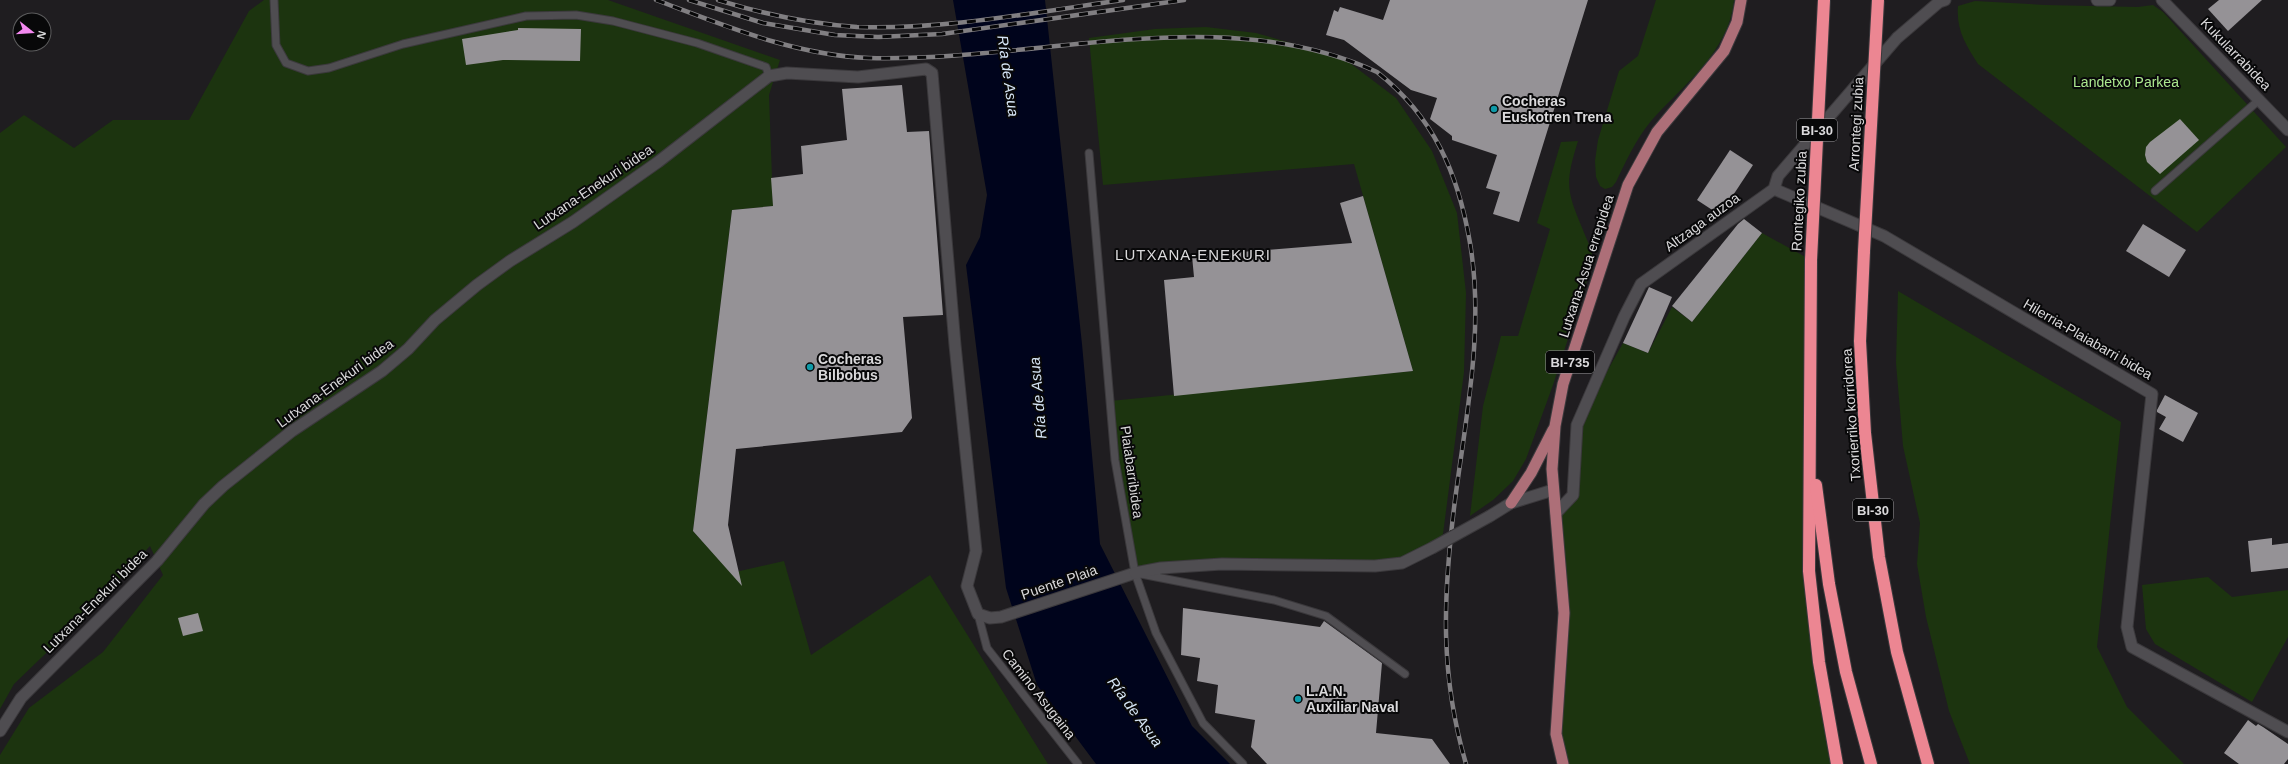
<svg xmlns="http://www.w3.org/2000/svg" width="2288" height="764" font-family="Helvetica,sans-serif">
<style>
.green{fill:#1c340f}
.water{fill:#00041c}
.building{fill:#959296}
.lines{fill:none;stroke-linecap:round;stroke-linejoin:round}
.service-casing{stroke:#3b393c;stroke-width:9}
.minor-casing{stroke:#3b393c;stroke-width:13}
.tertiary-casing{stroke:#3b393c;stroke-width:13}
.primary-casing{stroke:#3b393c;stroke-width:13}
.motorway-casing{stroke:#3b393c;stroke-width:14}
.service{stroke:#4f4d51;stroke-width:7}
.minor{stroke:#4f4d51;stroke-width:11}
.tertiary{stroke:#4f4d51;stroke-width:11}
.primary{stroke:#ad6f78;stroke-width:11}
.motorway{stroke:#ec8692;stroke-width:12}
.rail-casing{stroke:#817f82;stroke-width:4.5}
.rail{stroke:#080809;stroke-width:3;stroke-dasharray:9;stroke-linecap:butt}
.tertiary-bridge-casing{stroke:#3b393c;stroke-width:13;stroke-linecap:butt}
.motorway-bridge-casing{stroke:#3b393c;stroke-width:14;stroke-linecap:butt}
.tertiary-bridge{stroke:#4f4d51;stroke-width:11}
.motorway-bridge{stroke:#ec8692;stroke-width:12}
.culture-dot{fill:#0f9aa8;stroke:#080809;stroke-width:1.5}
.labels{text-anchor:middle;stroke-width:4;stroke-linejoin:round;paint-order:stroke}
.shield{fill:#080809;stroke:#9b9a9c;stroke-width:1}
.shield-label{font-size:13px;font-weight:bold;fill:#dad9db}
.street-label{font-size:14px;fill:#dad9db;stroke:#080809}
.park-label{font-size:14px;fill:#ace88f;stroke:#080809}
.poi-label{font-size:14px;font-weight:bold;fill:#dad9db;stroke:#080809;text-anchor:start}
.water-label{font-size:15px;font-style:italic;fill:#d7e6f6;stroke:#080809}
.neighbourhood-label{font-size:15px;letter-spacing:1px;fill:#dad9db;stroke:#080809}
</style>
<rect width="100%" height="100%" fill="#1f1d20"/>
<g class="green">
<polygon points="264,0 608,0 780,60 769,95 773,206 732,210 693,531 731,573 784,561 811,655 930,575 1048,764 0,764 0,755 29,708 103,652 163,575 150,546 94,607 14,684 0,709 0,133 24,115 74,148 113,120 189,120 249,11"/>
<path d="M1656,0H1734C1729,52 1683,85 1651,121C1636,139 1626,161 1616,182L1612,187L1605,189L1600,186L1596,177L1595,161L1598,140L1619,71L1638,56Z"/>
<path d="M1975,1L2045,5L2138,7L2153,5L2163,12L2286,147L2197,232L1978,64C1966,45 1956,30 1958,6Z"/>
<polygon points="1206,27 1256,33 1319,51 1346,60 1396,98 1432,151 1457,213 1466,293 1464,372 1443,534 1432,548 1402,563 1222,564 1135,573 1115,460 1110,401 1413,371 1354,164 1103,185 1089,38 1155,29"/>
<path d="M1578,141C1565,183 1566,190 1583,230C1587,241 1593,250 1593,262L1553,385L1526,459L1513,481L1493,500L1470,516L1483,406L1501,336H1518L1550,229L1537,223L1561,142Z"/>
<polygon points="1762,233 1811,260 1809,571 1837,764 1563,764 1556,734 1563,650 1556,513 1573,495 1577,425 1623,343 1648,353 1672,307 1692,322"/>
<polygon points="1898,291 2121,422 2097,647 2127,707 2184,764 1970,764 1949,711 1926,617 1917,564 1920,523 1903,446 1896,363"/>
<polygon points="2208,577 2232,597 2288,590 2288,637 2252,702 2155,644 2146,629 2142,585"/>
</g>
<polygon class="water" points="953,0 1045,0 1082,344 1100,544 1192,726 1230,764 1096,764 1037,685 1006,588 966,265 980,237 987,195"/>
<g class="building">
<polygon points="1390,0 1588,0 1519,222 1493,214 1500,192 1486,188 1497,155 1452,140 1452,136 1430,119 1437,98 1411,90 1344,40 1326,35 1334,10 1338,12 1340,7 1383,20"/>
<polygon points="2219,0 2262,0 2228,31 2208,9"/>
<polygon points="518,28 581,29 580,61 503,60 466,65 462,39 518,30"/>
<polygon points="902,85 907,132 929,131 943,315 903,317 912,418 902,432 736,449 728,525 742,586 693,531 732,210 773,206 771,178 803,174 801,146 847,140 842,89"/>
<polygon points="2180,119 2199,140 2160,174 2147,162 2145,155 2146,147 2150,142"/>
<polygon points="1730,150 1753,165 1720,215 1697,200"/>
<polygon points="1363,196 1413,371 1174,396 1164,280 1194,277 1192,256 1352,243 1340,203"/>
<polygon points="1744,219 1762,233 1692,322 1672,306 1738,224"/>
<polygon points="2143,224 2186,250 2169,277 2126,251"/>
<polygon points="1649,287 1672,297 1648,353 1623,343"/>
<polygon points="2165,395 2198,413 2183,442 2159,429 2166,417 2157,412 2157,410"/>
<polygon points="2272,538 2272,545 2288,543 2288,568 2251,572 2248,541"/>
<polygon points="1183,608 1320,627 1324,621 1382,663 1376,733 1432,739 1450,764 1267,764 1251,747 1255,720 1215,713 1218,685 1197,681 1200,658 1181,655"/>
<polygon points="198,613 203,631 183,636 178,618"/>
<polygon points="2248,720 2256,726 2258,724 2263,727 2288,744 2288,759 2284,764 2239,764 2224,753"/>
</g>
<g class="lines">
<g class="service-casing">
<g id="service">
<polyline points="274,0 276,45 286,63 308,71 329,68 403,44 526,16 576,15 613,21 697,43 766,67 769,76"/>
<polyline points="1089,153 1115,460 1135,573 1156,633 1203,723 1243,764"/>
<polyline points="2155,191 2259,100"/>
<polyline points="1141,574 1274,600 1326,616 1405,674"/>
<polyline points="978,614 987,648 1078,764"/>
</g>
</g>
<g class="minor-casing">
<g id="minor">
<polyline points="2097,0 2110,0"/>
<polyline points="2162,0 2288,130"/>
<polyline points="1774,189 1884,236 2152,394 2127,627 2132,647 2288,732"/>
<polyline points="1556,513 1573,495 1577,425 1624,317 1641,284 1774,189 1778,176 1897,38 1939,2 1945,0"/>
<polyline points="0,731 21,698 157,561 204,504 223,486 292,431 382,371 408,349 435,320 477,285 510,261 573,222 658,162 769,76 787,73 858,77 926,69 932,73 955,345 976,551 967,586 978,614 990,618 1001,617 1135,573"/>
</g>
</g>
<g class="tertiary-casing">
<g id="tertiary">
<polyline points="1490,516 1511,503 1553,490"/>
<polyline points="1135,573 1161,568 1222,564 1375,566 1402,563 1432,548"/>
</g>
</g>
<g class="primary-casing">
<g id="primary">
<polyline points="1511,503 1531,473 1553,430"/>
<polyline points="1563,764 1556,734 1564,613 1552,469 1555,426 1563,384 1628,185 1657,132 1724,51 1737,22 1741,0"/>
</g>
</g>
<g class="motorway-casing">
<g id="motorway">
<polyline points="1864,251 1860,341 1865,433 1879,557 1897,652 1928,764"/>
<polyline points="1811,260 1809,571 1819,662 1837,764"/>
<polyline points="1816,485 1829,584 1846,672 1871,764"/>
</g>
</g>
<use href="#service" class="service"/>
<use href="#minor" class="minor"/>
<use href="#tertiary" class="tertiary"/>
<use href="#primary" class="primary"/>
<use href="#motorway" class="motorway"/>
<g class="rail-casing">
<g id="rail">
<path d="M656,0C726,26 793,55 869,58C1042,62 1221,0 1377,72C1434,117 1458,173 1470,243C1485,331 1465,420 1454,508C1443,599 1440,675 1466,764"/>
<polyline points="689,0 763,23 835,35 878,37 942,34 1184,0"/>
<path d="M718,0C763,14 810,24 857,27C946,30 1035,12 1123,0"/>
</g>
</g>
<use href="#rail" class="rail"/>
<g class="tertiary-bridge-casing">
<polyline id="tertiary-bridge" points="1432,548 1490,516"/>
</g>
<g class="motorway-bridge-casing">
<g id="motorway-bridge">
<polyline points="1864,251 1878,0"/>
<polyline points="1811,260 1824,0"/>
</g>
</g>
<use href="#tertiary-bridge" class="tertiary-bridge"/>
<use href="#motorway-bridge" class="motorway-bridge"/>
</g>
<g class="culture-dot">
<circle cx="1494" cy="109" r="4"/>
<circle cx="810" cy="367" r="4"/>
<circle cx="1298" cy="699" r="4"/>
</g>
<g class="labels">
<g class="shield">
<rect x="1797" y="119" width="40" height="22" rx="3"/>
<rect x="1546" y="351" width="48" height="22" rx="3"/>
<rect x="1853" y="499" width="40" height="22" rx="3"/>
</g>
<g class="shield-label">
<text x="1817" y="135">BI-30</text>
<text x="1570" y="367">BI-735</text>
<text x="1873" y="515">BI-30</text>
</g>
<g class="street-label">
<text transform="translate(2236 54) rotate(46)" y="5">Kukularrabidea</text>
<text transform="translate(1856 124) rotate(-87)" y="5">Arrontegi zubia</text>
<text transform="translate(593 187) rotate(-34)" y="5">Lutxana-Enekuri bidea</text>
<text transform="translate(1799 201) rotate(-87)" y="5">Rontegiko zubia</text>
<text transform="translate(1702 222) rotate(-36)" y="5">Altzaga auzoa</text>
<text transform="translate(1586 266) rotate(-72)" y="5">Lutxana-Asua errepidea</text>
<text transform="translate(2088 339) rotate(30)" y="5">Hilerria-Plaiabarri bidea</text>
<text transform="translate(335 383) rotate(-36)" y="5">Lutxana-Enekuri bidea</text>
<text transform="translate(1851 415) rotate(-94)" y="5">Txorierriko korridorea</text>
<text transform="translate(1132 472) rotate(82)" y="5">Plaiabarribidea</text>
<text transform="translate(1059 582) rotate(-19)" y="5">Puente Plaia</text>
<text transform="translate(95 601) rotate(-45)" y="5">Lutxana-Enekuri bidea</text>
<text transform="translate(1039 694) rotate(52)" y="5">Camino Asugaina</text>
</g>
<g class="park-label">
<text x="2126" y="87">Landetxo Parkea</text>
</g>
<g class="poi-label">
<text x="1502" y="106">Cocheras<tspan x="1502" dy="16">Euskotren Trena</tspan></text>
<text x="818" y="364">Cocheras<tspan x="818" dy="16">Bilbobus</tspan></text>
<text x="1306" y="696">L.A.N.<tspan x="1306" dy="16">Auxiliar Naval</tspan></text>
</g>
<g class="water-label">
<text transform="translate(1008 76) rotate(82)" y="5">Ría de Asua</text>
<text transform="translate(1038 398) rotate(-95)" y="5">Ría de Asua</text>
<text transform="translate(1135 712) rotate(54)" y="5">Ría de Asua</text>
</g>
<g class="neighbourhood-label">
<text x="1193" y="260">LUTXANA-ENEKURI</text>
</g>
</g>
<g transform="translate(32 32) rotate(107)"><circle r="19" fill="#080809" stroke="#5c5c5d"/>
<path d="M0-3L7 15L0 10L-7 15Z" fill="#f489f0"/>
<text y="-6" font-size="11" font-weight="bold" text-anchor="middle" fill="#dad9db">N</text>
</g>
</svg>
